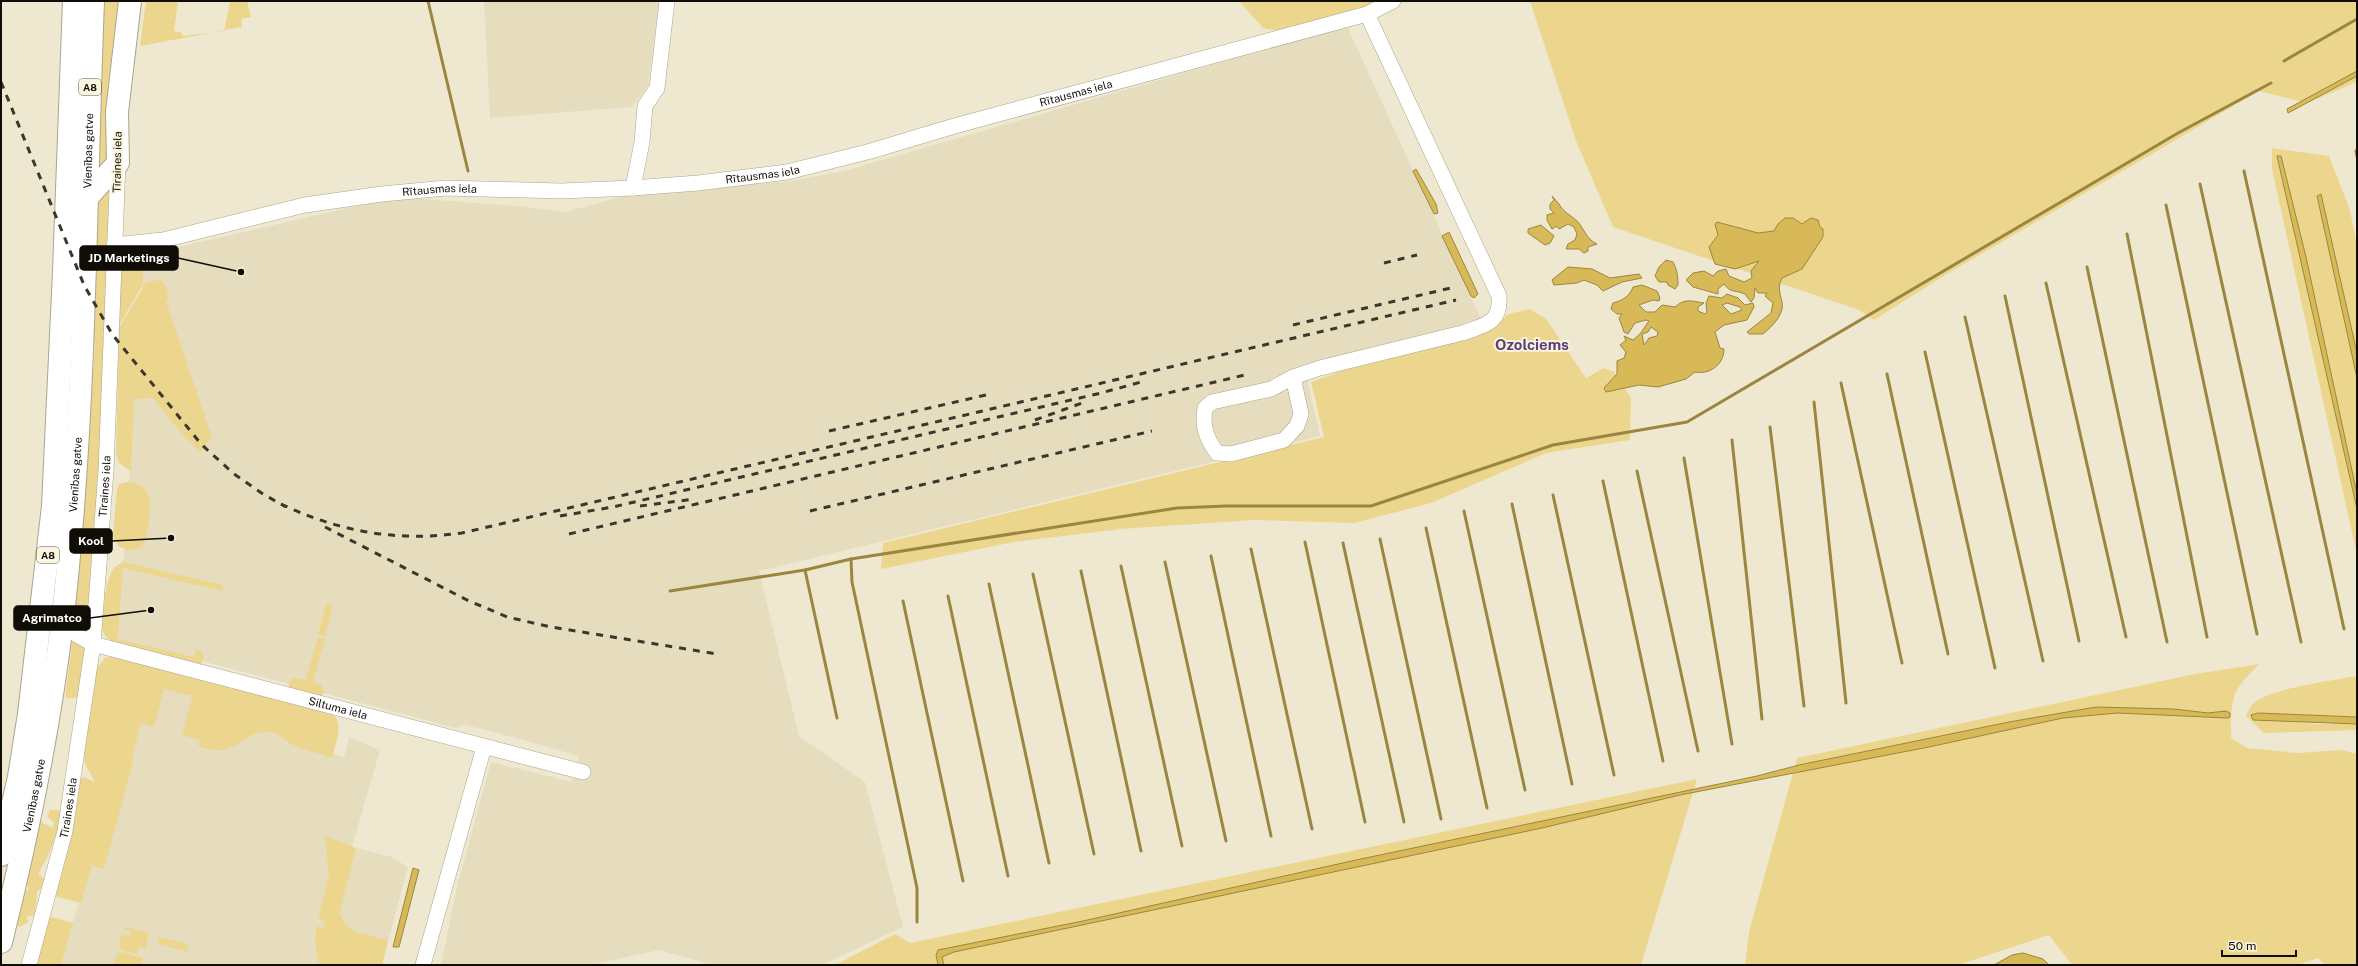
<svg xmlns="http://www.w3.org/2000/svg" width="2358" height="966" font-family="'Public Sans',sans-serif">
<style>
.built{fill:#e6ddbf}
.green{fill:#ecd68d}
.water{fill:#d7ba57;stroke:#9b863f;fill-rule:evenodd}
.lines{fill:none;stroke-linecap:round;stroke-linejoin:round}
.stream{stroke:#9b863f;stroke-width:3}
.minor-casing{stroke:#aba58f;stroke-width:16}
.highway-casing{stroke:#aba58f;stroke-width:24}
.minor{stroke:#fff;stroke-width:15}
.highway{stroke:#fff;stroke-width:22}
.rail{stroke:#3a372d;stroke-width:3;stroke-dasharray:7 7;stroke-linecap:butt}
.labels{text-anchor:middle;stroke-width:4;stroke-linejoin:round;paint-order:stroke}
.shield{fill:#fcf5de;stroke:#565347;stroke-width:1}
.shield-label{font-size:10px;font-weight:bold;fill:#0f0d06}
.street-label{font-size:11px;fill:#0f0d06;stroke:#fcf5de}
.district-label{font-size:15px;font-weight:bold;fill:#5b407c;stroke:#fcf5de}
.leader{fill:none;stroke:#0f0d06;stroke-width:1.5}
.callout-dot{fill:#0f0d06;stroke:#fcf5de;stroke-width:1.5}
.callout{fill:#0f0d06;stroke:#0f0d06;stroke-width:1.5}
.callout-label{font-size:12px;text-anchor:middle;font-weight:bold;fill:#fff}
</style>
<rect width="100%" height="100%" fill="#efe8d1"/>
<g class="built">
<polygon points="484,1 659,1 648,86 632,107 490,118"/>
<polygon points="1347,26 1481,319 1305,369 1320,436 759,571 799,736 865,782 903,927 822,965 712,965 659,950 590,965 441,965 458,883 491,762 572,782 579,756 487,730 464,725 456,728 118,639 143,272 152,253 396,197 518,206 565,212 624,196 790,181 844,171"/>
<polygon points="115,670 317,726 311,747 344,757 349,737 380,750 352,847 392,857 408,867 382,965 61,965 104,812"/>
</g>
<g class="green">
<path d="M104,1H124L109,187L107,320L102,335L105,339C102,459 92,579 79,698H65L75,620L95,344L93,340Z"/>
<polygon points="146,1 178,1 174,31 181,32 183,36 224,31 230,1 247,1 251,17 241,19 242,27 140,46"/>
<polygon points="1239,1 1386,1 1279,31 1263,28"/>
<polygon points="1530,1 2357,1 2357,82 2307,103 2259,91 1947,274 1874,320 1859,310 1613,227 1576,141"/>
<polygon points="2272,148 2329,156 2350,210 2357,246 2357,353 2321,194 2317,196 2357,378 2357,494 2306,257 2281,156 2278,156 2357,509 2357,555 2272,169"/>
<polygon points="127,259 143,272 143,284 119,326 121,268"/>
<polygon points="160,280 166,286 169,299 166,301 212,437 200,452 182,434 153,398 134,399 131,471 119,463 116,454 119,328 146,282"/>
<polygon points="1530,309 1546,319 1586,378 1604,368 1614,372 1631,398 1630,440 1546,453 1431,503 1354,523 1254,520 1121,529 1014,542 881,569 883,543 1324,437 1311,382 1364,363 1497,324 1508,314"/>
<path d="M128,482C134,483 140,484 145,489C155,499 148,535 142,547L129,551L118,546L113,536L117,489L119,484Z"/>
<path d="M123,562L223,585L222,591L123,568L118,639L194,657L196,650L200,651L204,657L201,665L114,643C109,639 104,636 102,629C99,621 107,577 113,569C115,566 120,564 123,562Z"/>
<polygon points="329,603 333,606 325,636 318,634 326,606"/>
<polygon points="318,637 325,639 313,682 322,685 324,693 320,697 288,688 291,679 295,678 305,680"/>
<path d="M113,656L332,714C345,722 335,745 332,758C319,753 303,750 291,744C282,738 278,732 267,732C237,732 239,761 198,746L200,740L182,735L192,696L164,689L154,727L141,723L132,758L133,763L104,869L92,866L81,903L57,897L54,893L69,842L81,779L83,777L95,782L85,764L84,756L96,669L105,658Z"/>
<path d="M2260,664C2230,691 2231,700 2231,738L2247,748L2297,753L2341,750L2357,754V965H2325L2318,958L2298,965H2072L2049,935L1964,963L1963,965H1745L1749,932L1797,758L2195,674Z"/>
<path d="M2357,676V717L2259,713L2251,715L2314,724H2357V730L2264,733L2246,716C2248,712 2249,708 2252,705C2265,689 2335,680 2357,676Z"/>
<polygon points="1697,779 1641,965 835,965 895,934 910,943"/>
<path d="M50,810H60C62,823 53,845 47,858C44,864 40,867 39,875L46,880L41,889L37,892L35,916H27L28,922L20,927L14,923L22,894L29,889L26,883L37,820L53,828L54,822L47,817Z"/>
<path d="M325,836L356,848L339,915L342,916C342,933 375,936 388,940L382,965H320C315,952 315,939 316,926L323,928L325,921L318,919L329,875Z"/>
<polygon points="52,917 73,923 61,965 35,965 48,919"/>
<polygon points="126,927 149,933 144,956 145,948 139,947 137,954 122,950 119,947 121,935 131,935 131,930 123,930"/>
<polygon points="159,937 188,944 187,952 158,944"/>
<polygon points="121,952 143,958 141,965 114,965 117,954"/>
</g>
<g class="water">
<polygon points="2357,71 2357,76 2288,113 2287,109"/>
<polygon points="2277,156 2281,156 2306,257 2357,494 2357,509"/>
<polygon points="1416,169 1436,204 1438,213 1434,214 1413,171"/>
<polygon points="2321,194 2357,353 2357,378 2317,196"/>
<path d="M1552,196L1559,204C1564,213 1571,215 1578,222C1584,229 1587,240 1597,244L1588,247V251L1584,253L1579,249H1566L1568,244L1575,240L1577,234L1574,227L1568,224L1559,229L1557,226L1552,229L1547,220V215L1554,213L1550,209V204L1554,200Z"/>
<path d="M1785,218H1793L1802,224L1811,218L1818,220L1820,227L1823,229V237L1802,269L1782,278C1775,291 1784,298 1782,309C1779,320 1771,327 1763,334H1749L1747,332L1771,313L1773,303L1765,296L1767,293H1758L1755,288L1754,298L1751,302L1745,294C1736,290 1730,293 1724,284L1718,289V294L1693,287L1686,280L1693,273L1704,271L1713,276L1718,271L1726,269L1729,276L1744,282L1752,278L1751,271L1759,261L1735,269L1715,264L1709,247L1718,235L1715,224L1717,222L1758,233L1774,231L1778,224Z"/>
<polygon points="1541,225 1554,236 1550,243 1545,245 1528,233 1528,229"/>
<polygon points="1449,232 1478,294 1474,298 1471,296 1442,236"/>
<path d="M1666,260L1673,262C1677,269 1678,277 1678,285L1675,289L1668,285L1667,282H1659L1655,276L1659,267Z"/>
<polygon points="1568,267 1592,269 1610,278 1639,274 1642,278 1622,282 1603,291 1597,285 1584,280 1577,283 1554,285 1552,280"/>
<path d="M1642,285L1657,291L1660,298L1659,301L1653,300L1639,305L1646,312H1655L1662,305L1675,307C1685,298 1691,301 1704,303L1698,307V311L1705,314L1707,312L1706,303L1709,296L1722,298L1727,294L1738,298L1745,305L1753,303L1754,307L1747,320L1724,325L1715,332L1720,348L1724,349C1724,365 1709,375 1695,372L1686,379L1658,387L1639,385L1606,392L1604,388L1617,374V361L1624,358L1626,352L1620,345L1626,340L1624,336L1633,340L1640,334L1649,321L1646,320L1635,323L1628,334L1624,332L1619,318L1622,314H1617L1611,309L1613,303C1622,301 1630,296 1633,287ZM1727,303L1740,307L1742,310L1731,314L1722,305ZM1651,327L1658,332L1657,336L1649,338L1644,345L1642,334L1648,332Z"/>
<polygon points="2096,707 2174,709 2208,713 2226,711 2230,713 2230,717 2228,718 2117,713 2063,718 1929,747 1680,795 1542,828 954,952 942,957 944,965 938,965 936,955 938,950 1083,921 1356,860 1757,776 1799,765 2009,722"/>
<polygon points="2258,713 2357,717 2357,724 2253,720 2251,715"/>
<polygon points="413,868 419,870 399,947 393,947"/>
<polygon points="2023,953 2043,959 2049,965 1994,965 2012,955"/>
</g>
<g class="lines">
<g class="stream">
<polyline points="428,1 468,171"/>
<polyline points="2284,61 2357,19"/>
<polyline points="2356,151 2357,156"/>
<polyline points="2244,171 2344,629"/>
<polyline points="2200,184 2301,642"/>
<polyline points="2166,205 2257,634"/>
<polyline points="2127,234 2207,637"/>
<polyline points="2087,267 2167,642"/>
<polyline points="2046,283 2126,637"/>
<polyline points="2005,296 2079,641"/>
<polyline points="1965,317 2043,661"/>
<polyline points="1925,352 1995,668"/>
<polyline points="1887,374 1948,654"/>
<polyline points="1841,383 1902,663"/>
<polyline points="1814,402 1846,703"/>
<polyline points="1770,427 1804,706"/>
<polyline points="1732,440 1762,719"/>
<polyline points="1684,458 1732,744"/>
<polyline points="1637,471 1698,751"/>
<polyline points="1603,481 1663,761"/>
<polyline points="1553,495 1614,775"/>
<polyline points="1512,504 1572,784"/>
<polyline points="1464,511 1525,790"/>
<polyline points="1426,528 1487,808"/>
<polyline points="1380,539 1441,819"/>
<polyline points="1305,542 1365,822"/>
<polyline points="1343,543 1404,822"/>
<polyline points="1251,549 1312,829"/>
<polyline points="1211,556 1271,836"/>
<polyline points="851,559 852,582 917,888 917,922"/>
<polyline points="1165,562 1226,841"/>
<polyline points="1121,566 1182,846"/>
<polyline points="805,570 837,718"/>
<polyline points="1081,571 1141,851"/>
<polyline points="1033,574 1094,854"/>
<polyline points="989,584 1049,863"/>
<polyline points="670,591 805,570 851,559 1177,508 1226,506 1371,506 1553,445 1687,422 2178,133 2271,83"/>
<polyline points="948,596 1008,876"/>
<polyline points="903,601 963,881"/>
</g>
<g class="minor-casing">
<g id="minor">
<polyline points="633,188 642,142 645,106 657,88 667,1"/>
<path id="s1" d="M114,245L163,240L305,205L382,194L446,188L561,191L633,188L698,183L787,172L871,151L951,127L1367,14L1393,1"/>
<path d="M1293,377L1301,414L1297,426L1284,440L1231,454L1217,453C1206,438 1202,426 1205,408L1212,402L1271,389L1293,377L1320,368L1466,332C1487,324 1501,322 1499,296L1367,14"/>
<path id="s2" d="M63,615L77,635L93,644L583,772"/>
<path id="s3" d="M29,965L65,831L93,644L106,470L118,163"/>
<polyline points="423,965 484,747"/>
</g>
</g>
<g class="highway-casing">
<g id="highway">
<polyline points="86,199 118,163 117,112 130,1"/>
<polyline points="1,855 19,777 29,714 53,506 64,271 74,1"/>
<path id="s4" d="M1,942C28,834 50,725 63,615C86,411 85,205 93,1"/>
</g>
</g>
<use href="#minor" class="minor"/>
<use href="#highway" class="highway"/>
<g class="rail">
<polyline points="1,82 84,285 112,334 201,444 234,474 263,494 286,507"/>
<polyline points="1384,263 1417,255"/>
<polyline points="1293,325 1455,287"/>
<polyline points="1035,420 1085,402"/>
<polyline points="829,431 986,395"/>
<path d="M281,504C340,532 397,542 462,533L1456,300"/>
<polyline points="640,506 695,499"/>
<polyline points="810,511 1152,431"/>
<polyline points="560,516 613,507 1101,393 1141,382"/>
<polyline points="325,527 467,600 507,617 551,627 717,654"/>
<polyline points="569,534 1249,374"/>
</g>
</g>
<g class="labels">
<g class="shield">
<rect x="79" y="79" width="22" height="16" rx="3"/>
<rect x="37" y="547" width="22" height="16" rx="3"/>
</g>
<g class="shield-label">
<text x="90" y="91">A8</text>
<text x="48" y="559">A8</text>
</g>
<g class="street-label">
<text dy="4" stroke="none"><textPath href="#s1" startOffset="979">Rītausmas iela</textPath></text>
<text dy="4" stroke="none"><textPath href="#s4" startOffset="798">Vienības gatve</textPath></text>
<text transform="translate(117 162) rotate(-89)" y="4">Tīraines iela</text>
<text dy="4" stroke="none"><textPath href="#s1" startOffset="655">Rītausmas iela</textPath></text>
<text dy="4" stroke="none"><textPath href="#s1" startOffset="331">Rītausmas iela</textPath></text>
<text dy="4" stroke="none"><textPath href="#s4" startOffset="474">Vienības gatve</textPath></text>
<text dy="4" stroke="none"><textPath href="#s3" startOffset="486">Tīraines iela</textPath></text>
<text dy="4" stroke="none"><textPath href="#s2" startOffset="296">Siltuma iela</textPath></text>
<text dy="4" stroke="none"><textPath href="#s4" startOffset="150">Vienības gatve</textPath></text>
<text dy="4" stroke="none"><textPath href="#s3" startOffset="162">Tīraines iela</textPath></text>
</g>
<g class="district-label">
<text x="1532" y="350">Ozolciems</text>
</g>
</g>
<path class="leader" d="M241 272L178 258M171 538L112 541M151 610L90 618"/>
<g class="callout-dot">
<circle cx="241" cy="272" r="4"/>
<circle cx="171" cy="538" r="4"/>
<circle cx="151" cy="610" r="4"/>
</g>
<g class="callout">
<rect x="80" y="246" width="98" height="24" rx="4"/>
<rect x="70" y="529" width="42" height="24" rx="4"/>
<rect x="14" y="606" width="76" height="24" rx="4"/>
</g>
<g class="callout-label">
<text x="129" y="262">JD Marketings</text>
<text x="91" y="545">Kool</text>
<text x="52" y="622">Agrimatco</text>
</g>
<rect width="2358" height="966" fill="none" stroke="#0f0d06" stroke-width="4"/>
<path d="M2222 950v6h74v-6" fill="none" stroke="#0f0d06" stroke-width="2"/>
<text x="2228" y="950" font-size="12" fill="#0f0d06" stroke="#fcf5de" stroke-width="3" paint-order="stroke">50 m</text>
</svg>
